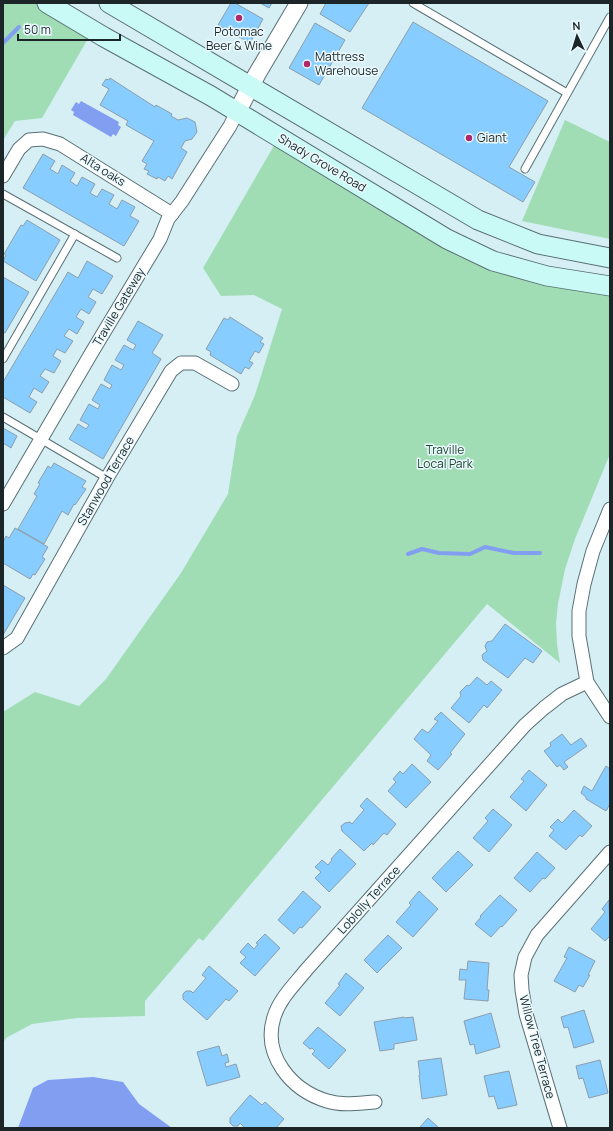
<svg xmlns="http://www.w3.org/2000/svg" width="613" height="1131" font-family="Manrope,sans-serif">
<style>
.green{fill:#a0ddb5}
.water{fill:#829ef1}
.lines{fill:none;stroke-linecap:round;stroke-linejoin:round}
.stream{stroke:#829ef1;stroke-width:4}
.building{fill:#87cdff;stroke:#8c9eac}
.service-casing{stroke:#597075;stroke-width:9}
.minor-casing{stroke:#597075;stroke-width:15}
.tertiary-casing{stroke:#597075;stroke-width:19}
.secondary-casing{stroke:#597075;stroke-width:21}
.service{stroke:#fff;stroke-width:7}
.minor{stroke:#fff;stroke-width:13}
.tertiary{stroke:#fff;stroke-width:17}
.secondary{stroke:#cafaf5;stroke-width:19}
.poi-dot{fill:#ae286f;stroke:#ebfafe;stroke-width:1.5}
.labels{text-anchor:middle;stroke-width:3;stroke-linejoin:round;paint-order:stroke}
.poi-label{font-size:12px;fill:#1c2628;stroke:#ebfafe;text-anchor:start}
.street-label{font-size:12px;fill:#1c2628;stroke:#ebfafe}
.park-label{font-size:12px;fill:#1d452d;stroke:#ebfafe}
</style>
<rect width="100%" height="100%" fill="#d5eff5"/>
<g class="green">
<polygon points="3,3 47,3 93,30 42,118 15,121 3,140"/>
<polygon points="565,120 610,142 610,239 522,221"/>
<polygon points="279,137 447,239 610,286 610,454 575,539 565,569 558,604 556,623 557,644 560,663 487,604 203,941 199,938 145,1001 145,1016 77,1018 32,1024 6,1038 3,1043 3,712 35,692 79,706 106,679 181,573 228,494 237,436 255,395 282,309 254,295 221,296 203,268"/>
</g>
<g class="water">
<polygon points="81,101 119,122 118,125 121,127 116,136 113,134 111,137 73,115 74,112 71,110 76,102 79,104"/>
<polygon points="93,1077 123,1082 139,1104 172,1128 18,1128 33,1088 48,1080"/>
</g>
<g class="lines">
<g class="stream">
<polyline points="3,43 19,27"/>
<polyline points="408,554 422,549 439,553 470,554 485,547 514,553 540,553"/>
</g>
</g>
<g class="building">
<polygon points="231,3 235,3 263,19 250,43 218,25"/>
<polygon points="260,3 272,3 269,8"/>
<polygon points="326,3 369,3 350,32 320,14"/>
<polygon points="413,22 548,101 509,167 535,182 523,202 362,108"/>
<polygon points="315,23 345,40 319,85 289,68"/>
<polygon points="110,78 155,107 156,105 172,114 171,116 178,120 187,118 195,122 197,132 192,139 185,141 181,148 187,152 172,179 168,176 165,181 158,177 157,179 147,174 149,171 144,169 147,164 142,161 154,141 126,125 128,121 100,105 109,89 102,85 106,79 109,80"/>
<polygon points="43,154 55,161 50,169 58,174 62,165 75,173 70,181 77,186 82,177 95,184 90,193 97,197 102,189 114,195 109,204 117,209 122,200 135,207 130,216 139,221 124,246 23,188"/>
<polygon points="27,220 60,240 36,281 3,261 6,255 4,254 21,225 23,226"/>
<polygon points="87,261 113,276 102,294 93,289 88,297 96,302 89,314 81,309 76,317 84,322 77,334 69,329 64,336 73,341 65,353 57,349 53,356 61,361 54,373 45,369 40,376 49,382 42,393 34,388 29,397 37,402 30,413 3,397 3,382 68,272 78,278"/>
<polygon points="3,277 29,292 5,333 3,332"/>
<polygon points="230,317 263,338 260,342 264,344 259,353 255,351 249,361 253,363 249,369 245,367 241,374 210,355 211,352 206,349 224,318 228,320"/>
<polygon points="138,321 163,335 152,353 161,359 103,459 69,439 78,424 86,429 89,425 80,420 89,404 98,409 100,405 92,400 101,384 110,389 112,385 104,380 112,365 121,370 124,365 115,360 124,345 133,350 136,345 127,340"/>
<polygon points="3,428 17,436 11,448 3,443"/>
<polygon points="54,463 86,481 82,487 86,489 75,505 74,504 68,515 62,511 44,544 18,529 37,496 34,494 40,484 38,483 48,466 51,468"/>
<polygon points="15,528 48,547 42,557 45,559 35,575 33,574 30,579 3,563 3,542 6,536 9,538"/>
<polygon points="3,585 25,598 3,635"/>
<polygon points="505,624 542,651 533,663 525,658 508,678 483,660 482,655 487,651 486,649 485,646 487,642 492,641"/>
<polygon points="477,677 487,685 491,681 502,690 487,708 484,705 469,723 451,708 461,696 460,692 467,685 469,686"/>
<polygon points="441,712 465,734 450,753 452,754 438,770 427,761 431,755 414,739 422,729 428,733 438,721 434,719"/>
<polygon points="562,734 571,745 581,738 587,746 564,762 568,767 564,770 560,765 557,767 544,751 551,746 550,743"/>
<polygon points="412,764 431,782 406,808 388,791 396,782 393,779 400,771 403,774"/>
<polygon points="606,766 610,769 610,804 606,811 586,799 586,797 581,793 584,786 592,791"/>
<polygon points="529,770 547,785 526,811 510,797 524,781 521,779"/>
<polygon points="367,798 396,824 387,835 384,833 373,845 372,843 364,851 342,831 341,826 345,823 350,822 352,824 364,810 360,806"/>
<polygon points="493,809 512,825 489,852 473,838 488,821 485,818"/>
<polygon points="574,810 592,826 582,837 580,835 566,850 549,836 554,830 550,827 558,819 562,823"/>
<polygon points="340,849 356,864 329,892 315,878 321,872 315,867 322,860 328,865 332,860 331,859"/>
<polygon points="458,851 473,865 446,892 432,878"/>
<polygon points="537,852 555,868 545,879 543,878 530,892 514,878"/>
<polygon points="303,891 321,907 302,928 300,927 294,934 278,920"/>
<polygon points="419,891 438,909 413,937 396,922 411,905 409,903"/>
<polygon points="500,895 517,910 502,927 501,926 491,937 475,924 481,917 480,916"/>
<polygon points="609,900 610,936 605,941 591,929 605,912 602,909"/>
<polygon points="265,934 280,948 255,976 240,963 246,957 240,952 248,943 254,949 258,944 256,943"/>
<polygon points="388,935 402,948 377,973 364,960"/>
<polygon points="569,947 595,961 588,975 590,975 583,987 579,985 575,992 554,981 567,958 564,957"/>
<polygon points="468,961 489,963 487,990 489,990 488,1001 464,999 466,980 459,980 460,969 467,970"/>
<polygon points="209,966 238,991 229,1001 226,999 207,1020 183,999 183,994 186,991 191,991 193,993 206,978 202,975"/>
<polygon points="346,973 364,988 340,1016 325,1003 340,985 338,984"/>
<polygon points="584,1010 594,1042 574,1048 568,1027 564,1028 561,1017"/>
<polygon points="491,1013 500,1047 476,1054 474,1044 470,1045 464,1021"/>
<polygon points="404,1017 404,1018 413,1017 417,1040 394,1044 394,1049 380,1051 374,1022"/>
<polygon points="318,1027 346,1050 329,1069 312,1054 315,1051 312,1048 310,1049 303,1043"/>
<polygon points="219,1046 222,1056 227,1054 229,1062 225,1063 226,1067 236,1064 240,1077 207,1086 197,1052"/>
<polygon points="441,1058 447,1095 422,1099 419,1075 420,1075 418,1061"/>
<polygon points="600,1060 608,1093 589,1098 583,1078 579,1079 576,1066"/>
<polygon points="509,1071 517,1105 498,1109 494,1096 489,1097 484,1076"/>
<polygon points="250,1095 262,1105 265,1102 284,1119 276,1128 245,1128 240,1123 238,1126 233,1126 230,1123 230,1118"/>
<polygon points="428,1118 439,1128 421,1128 420,1127"/>
</g>
<g class="lines">
<g class="service-casing">
<g id="service">
<polyline points="413,3 567,93"/>
<polyline points="525,169 610,17"/>
<polyline points="3,194 117,258"/>
<polyline points="3,359 75,234"/>
<polyline points="3,417 107,478"/>
</g>
</g>
<g class="minor-casing">
<g id="minor">
<polyline points="3,176 19,149 29,140 43,139 60,144 172,214"/>
<polyline points="3,504 92,352 160,239 168,219 182,201 230,126 237,112"/>
<polyline points="610,509 593,551 584,584 579,611 579,636 587,682 610,717"/>
<polyline points="3,648 17,638 107,478 171,371 181,363 195,363 232,384"/>
<path d="M375,1102C359,1103 343,1106 327,1101C291,1090 262,1055 274,1017C280,998 295,984 307,969L525,725L544,708L562,694L587,682"/>
<polyline points="560,1128 526,1014 522,990 521,975 525,957 537,935 610,852"/>
</g>
</g>
<g class="tertiary-casing">
<polyline id="tertiary" points="237,112 257,74 299,3"/>
</g>
<g class="secondary-casing">
<g id="secondary">
<polyline points="47,3 104,37 211,96 447,239 493,261 547,276 610,286"/>
<polyline points="109,3 478,220 538,244 610,258"/>
</g>
</g>
<use href="#service" class="service"/>
<use href="#minor" class="minor"/>
<use href="#tertiary" class="tertiary"/>
<use href="#secondary" class="secondary"/>
</g>
<g class="poi-dot">
<circle cx="239" cy="18" r="4"/>
<circle cx="307" cy="64" r="4"/>
<circle cx="469" cy="138" r="4"/>
</g>
<g class="labels">
<g class="poi-label">
<text x="239" y="36" text-anchor="middle">Potomac<tspan x="239" dy="14">Beer &amp; Wine</tspan></text>
<text x="315" y="61">Mattress<tspan x="315" dy="14">Warehouse</tspan></text>
<text x="477" y="142">Giant</text>
</g>
<g class="street-label">
<text transform="translate(322 163) rotate(31)" y="4">Shady Grove Road</text>
<text transform="translate(103 170) rotate(32)" y="4">Alta oaks</text>
<text transform="translate(119 307) rotate(-59)" y="4">Traville Gateway</text>
<text transform="translate(106 481) rotate(-60)" y="4">Stanwood Terrace</text>
<text transform="translate(369 900) rotate(-48)" y="4">Loblolly Terrace</text>
<text transform="translate(537 1047) rotate(75)" y="4">Willow Tree Terrace</text>
</g>
<g class="park-label">
<text x="445" y="454">Traville<tspan x="445" dy="14">Local Park</tspan></text>
</g>
</g>
<rect width="613" height="1131" fill="none" stroke="#1c2628" stroke-width="8"/>
<g transform="translate(577 36) rotate(356)" stroke="#ebfafe" stroke-width="3" paint-order="stroke">
<path d="M0-3L7 15L0 10L-7 15Z" fill="#1c2628"/>
<text y="-6" font-size="11" font-weight="bold" text-anchor="middle" fill="#1c2628">N</text>
</g>
<path d="M18 34v6h102v-6" fill="none" stroke="#1c2628" stroke-width="2"/>
<text x="24" y="34" font-size="12" fill="#1c2628" stroke="#ebfafe" stroke-width="3" paint-order="stroke">50 m</text>
</svg>
